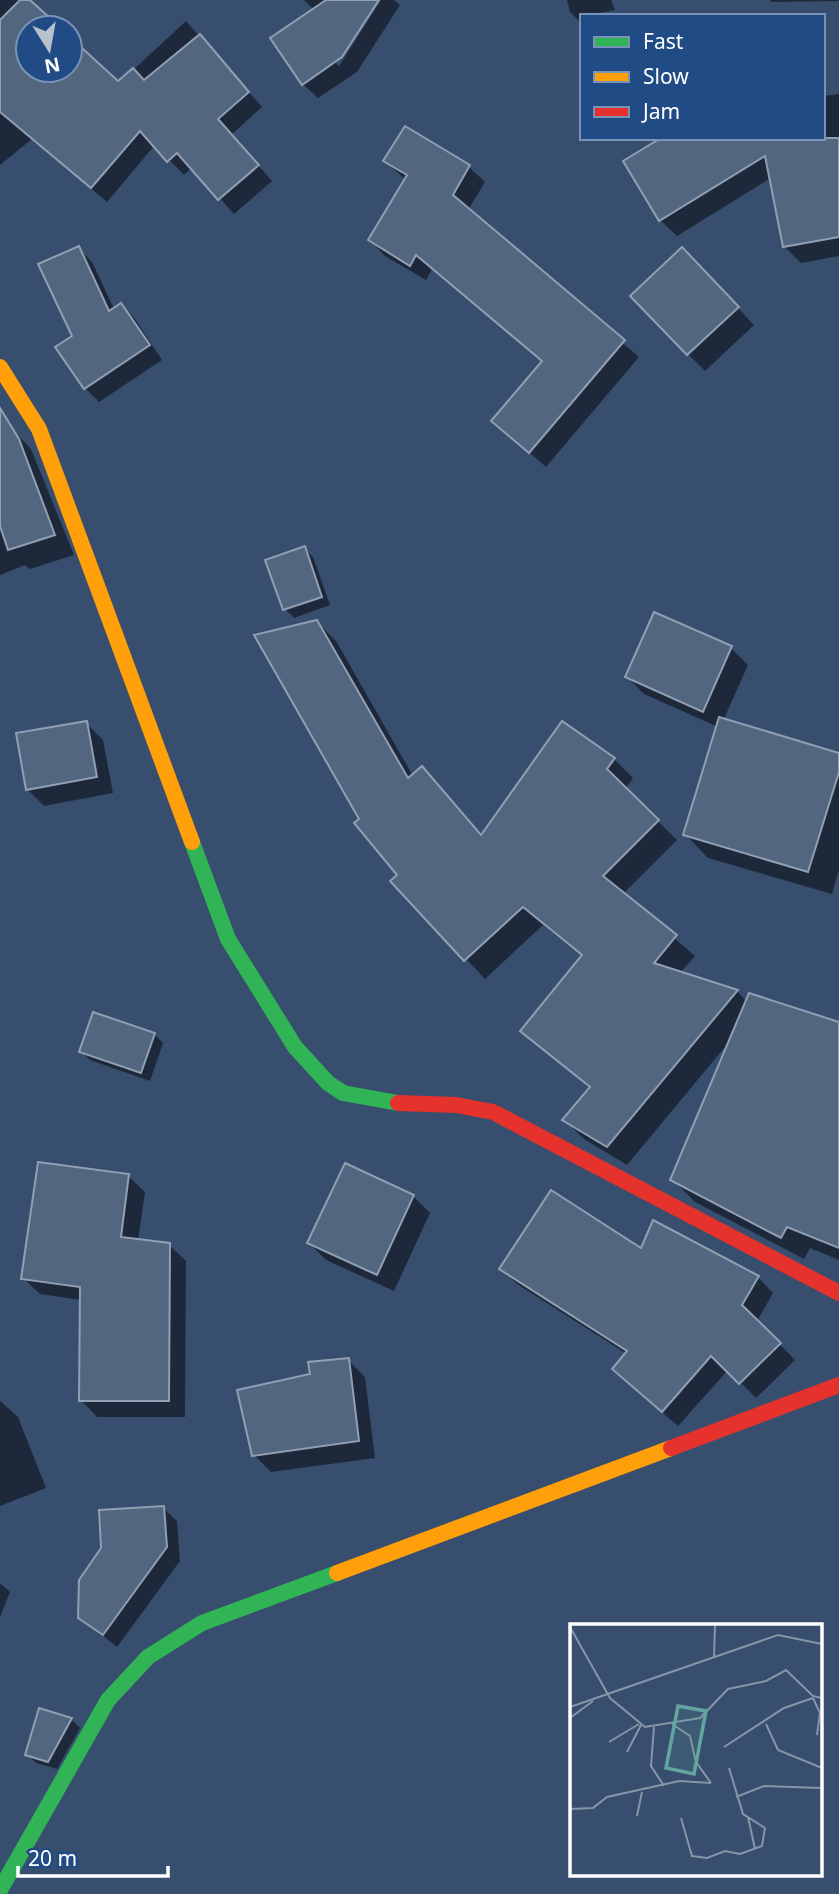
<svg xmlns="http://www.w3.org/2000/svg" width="839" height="1894" font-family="'Noto Sans',sans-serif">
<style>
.shadow{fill:#0007}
.building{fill:#52667f;stroke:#919fb2;stroke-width:2}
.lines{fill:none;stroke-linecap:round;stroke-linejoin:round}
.fast{stroke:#30b455;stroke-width:16}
.slow{stroke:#ff9f0a;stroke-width:16}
.jam{stroke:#e5322d;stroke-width:16}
.inset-road{fill:none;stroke:#8795a8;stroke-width:2}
.view{fill:#63a6a1;fill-opacity:0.15;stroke:#63a6a1;stroke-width:3.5}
.inset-edge{fill:none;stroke:#fff;stroke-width:3.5}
</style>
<rect width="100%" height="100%" fill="#374e6e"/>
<g class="shadow">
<polygon points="0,0 28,0 58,28 28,28 28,70 70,70 70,39 118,84 186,21 262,107 231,135 272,181 234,214 192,167 184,175 155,145 107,202 32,139 0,165"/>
<polygon points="304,0 377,0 336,64 339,66 381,0 394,0 400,5 357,72 318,98 303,84 314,10"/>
<polygon points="567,0 611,0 615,10 582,16 579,21 570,12"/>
<polygon points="770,0 839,0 839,1 771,2"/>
<polygon points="839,94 839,256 801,263 785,247 771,178 677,236 660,220 625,162 823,138 823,96"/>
<polygon points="405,128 469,167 485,182 468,210 639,357 546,467 493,421 543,362 432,269 426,280 385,256 370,240 406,180 385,161"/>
<polygon points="78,248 92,262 114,309 121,305 135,319 162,360 99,402 85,388 74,337"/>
<polygon points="699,266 754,325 705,371 688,354"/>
<polygon points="11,428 31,449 74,555 30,569 25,565 0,575 0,432"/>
<polygon points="304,548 313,557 330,605 294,618 285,609"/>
<polygon points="655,614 731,648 748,665 723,721 839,755 839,870 832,894 708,858 685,834 718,727 644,694 627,677"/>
<polygon points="317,622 336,641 413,776 422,768 482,836 614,759 633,778 625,789 677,840 623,894 695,956 680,973 737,991 747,1002 839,1024 839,1260 810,1248 804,1259 695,1202 672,1179 729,1042 627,1165 584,1139 565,1120 590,1089 523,1031 583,957 543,925 485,979 393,881 400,875 361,819"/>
<polygon points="86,723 103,740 113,793 44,806 27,789"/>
<polygon points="154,1034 163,1043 150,1081 90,1060 81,1051"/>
<polygon points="128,1176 145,1192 138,1241 169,1245 186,1261 185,1417 97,1417 81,1400 81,1300 40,1294 23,1278"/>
<polygon points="413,1196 430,1213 394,1291 326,1260 309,1243"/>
<polygon points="642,1250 758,1277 773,1293 757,1321 795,1360 756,1398 728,1370 678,1426 629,1384 627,1354 517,1284 501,1269"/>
<polygon points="348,1360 365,1377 375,1458 271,1472 254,1455 312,1376"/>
<polygon points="0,1401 18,1417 46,1488 0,1506"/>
<polygon points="163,1508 177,1521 180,1561 117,1647 80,1617"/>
<polygon points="0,1583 10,1592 0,1617"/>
<polygon points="40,1710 72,1720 80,1728 57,1769 36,1763 27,1754"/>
</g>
<g class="building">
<polygon points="20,0 30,0 61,28 28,28 28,70 70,70 70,37 118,81 133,68 144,80 200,34 249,92 218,119 259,165 218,200 177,153 167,162 140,131 91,188 0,112 0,20"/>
<polygon points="326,0 379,0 342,57 302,85 270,38"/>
<polygon points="405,126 470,165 453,195 625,340 529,453 491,421 542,361 416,255 410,266 368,240 407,175 383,161"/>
<polygon points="661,138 839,138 839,237 783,247 765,156 659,221 623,161"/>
<polygon points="79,246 109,311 121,303 150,345 84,389 55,347 72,336 38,264"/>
<polygon points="682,247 739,307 687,355 630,296"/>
<polygon points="0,408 19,439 55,535 8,550 0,526"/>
<polygon points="305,546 322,597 283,610 265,560"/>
<polygon points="654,612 732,646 703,712 625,677"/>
<polygon points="317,620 408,778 422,766 481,835 562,721 615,758 607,769 659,820 603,876 677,935 654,963 738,990 607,1147 562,1120 590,1087 520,1031 582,955 523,907 464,961 390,881 397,875 354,823 359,819 254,635"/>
<polygon points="719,717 839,753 839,772 808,872 683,835"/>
<polygon points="87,721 97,777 26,790 16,733"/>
<polygon points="749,993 839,1022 839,1248 787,1227 781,1238 670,1180"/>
<polygon points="93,1012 155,1033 141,1073 79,1052"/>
<polygon points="38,1162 129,1174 121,1237 170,1243 169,1401 79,1401 80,1287 21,1279"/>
<polygon points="345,1163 414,1195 377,1275 307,1243"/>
<polygon points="551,1190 641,1248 653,1220 759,1276 742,1305 781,1343 739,1384 711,1356 662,1412 612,1369 627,1351 499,1269"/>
<polygon points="349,1358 359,1441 252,1456 237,1390 310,1374 308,1362"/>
<polygon points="164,1506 167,1547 103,1635 78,1618 79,1580 101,1548 99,1510"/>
<polygon points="39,1708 72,1718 48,1762 25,1755"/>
</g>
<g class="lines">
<g class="fast">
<polyline points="192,842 228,939 295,1047 328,1083 343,1093 398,1103"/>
<polyline points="0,1890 108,1700 148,1657 202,1623 337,1573"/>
</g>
<g class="slow">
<polyline points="0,367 39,429 192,842"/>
<polyline points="337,1573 671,1448"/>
</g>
<g class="jam">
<polyline points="398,1103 456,1105 493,1112 839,1293"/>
<polyline points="671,1448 839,1385"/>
</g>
</g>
<g transform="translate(570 1624)">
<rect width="252" height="252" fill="#374e6e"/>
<path class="inset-road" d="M0,3L40,74L75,103L130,94L158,65L196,57L216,46L243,72L252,74M144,33L145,1M243,74L250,89L247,111M0,83L208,11L252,20M0,94L23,77M102,100L120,112L126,138L141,159M196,100L208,126L252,144M84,103L81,142L94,162M39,118L69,100M154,123L214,84L243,74M57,128L71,101M166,173L194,162L252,164M0,185L23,184L37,173L109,157L141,159M67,192L72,168M178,193L185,225M111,194L122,232L137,234L155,227L170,230L192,222L195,204L173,190L159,144"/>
<path class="view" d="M108,82L136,87L124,150L96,144Z"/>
<rect width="252" height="252" class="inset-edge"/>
</g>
<rect x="580" y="14" width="245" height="126" fill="#204b85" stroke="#7993b6" stroke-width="2"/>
<rect x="594" y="37" width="35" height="10" fill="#30b455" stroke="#7993b6" stroke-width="2"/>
<text x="643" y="49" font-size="21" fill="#ffffff">Fast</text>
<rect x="594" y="72" width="35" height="10" fill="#ff9f0a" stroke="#7993b6" stroke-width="2"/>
<text x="643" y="84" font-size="21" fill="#ffffff">Slow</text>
<rect x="594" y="107" width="35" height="10" fill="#e5322d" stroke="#7993b6" stroke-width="2"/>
<text x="643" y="119" font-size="21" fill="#ffffff">Jam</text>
<g transform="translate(49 49) rotate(169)"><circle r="33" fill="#204b85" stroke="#7993b6" stroke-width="2"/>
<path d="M0-5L12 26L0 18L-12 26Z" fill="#b9c1cc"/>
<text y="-10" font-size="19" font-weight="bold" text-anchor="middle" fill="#ffffff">N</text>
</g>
<path d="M18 1866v10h150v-10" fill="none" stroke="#ffffff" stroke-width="3.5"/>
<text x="28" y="1866" font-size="21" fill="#ffffff" stroke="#204b85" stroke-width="5" paint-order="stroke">20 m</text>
</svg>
